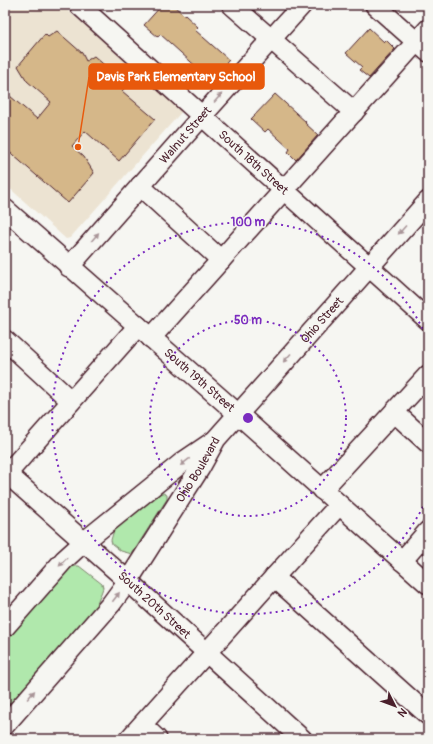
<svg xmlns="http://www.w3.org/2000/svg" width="433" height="744" font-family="Pangolin,sans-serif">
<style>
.built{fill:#ece3d2}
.green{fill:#b0e8ac;stroke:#7d846c}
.building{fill:#d5b789;stroke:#4a1f2b}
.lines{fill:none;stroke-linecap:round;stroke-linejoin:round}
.minor-casing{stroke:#4a1f2b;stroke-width:22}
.minor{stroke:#f6f6f2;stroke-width:19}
.oneway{fill:#a99598}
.ring{fill:none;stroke:#7b2cbf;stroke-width:2;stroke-dasharray:2 4}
.labels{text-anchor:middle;stroke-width:3;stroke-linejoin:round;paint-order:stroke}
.street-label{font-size:12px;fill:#4a1f2b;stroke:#f6f6f2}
.centre{fill:#7b2cbf;stroke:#f6f6f2;stroke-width:2}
.ring-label{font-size:12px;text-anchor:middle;font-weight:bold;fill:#7b2cbf;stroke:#f6f6f2;stroke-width:3;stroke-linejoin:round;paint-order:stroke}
.leader{fill:none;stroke:#e8590c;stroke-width:1.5}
.callout-dot{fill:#e8590c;stroke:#f6f6f2;stroke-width:1.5}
.callout{fill:#e8590c;stroke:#e8590c;stroke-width:1.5}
.callout-label{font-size:13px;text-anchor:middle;font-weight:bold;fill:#fff}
</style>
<rect width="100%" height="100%" fill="#f6f6f2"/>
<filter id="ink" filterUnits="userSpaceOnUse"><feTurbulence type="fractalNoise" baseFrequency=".025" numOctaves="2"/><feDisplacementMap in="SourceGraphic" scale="8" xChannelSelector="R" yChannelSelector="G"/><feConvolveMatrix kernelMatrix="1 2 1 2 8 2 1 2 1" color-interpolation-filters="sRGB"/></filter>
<g filter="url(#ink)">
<polygon class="built" points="5,5 61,5 184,109 70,238 66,239 5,184"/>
<g class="green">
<polygon points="160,493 163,493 167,495 167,499 132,554 121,551 112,544 111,540 114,530"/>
<polygon points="72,566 79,566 102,584 103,588 96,607 7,710 5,711 5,638"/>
</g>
<g class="building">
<polygon points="162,5 173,5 184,15 185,15 198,27 195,30 229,60 211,80 160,34 158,37 144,25"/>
<polygon points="369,28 384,42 386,40 395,49 369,78 359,70 362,67 346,53"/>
<polygon points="57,31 82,53 86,61 94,56 127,85 122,91 155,119 119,161 85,131 72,146 84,157 94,173 68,203 5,148 5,102 10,96 37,119 51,102 27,81 18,66 45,34 48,37"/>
<polygon points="275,94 306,122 305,123 318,135 296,160 288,152 290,149 268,129 265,132 251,119"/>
</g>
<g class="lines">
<g class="minor-casing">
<g id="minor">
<path id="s1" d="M79,5L428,320"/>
<polyline points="232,5 354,112"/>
<polyline points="375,5 428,52"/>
<polyline points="140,186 221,260"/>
<path id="s2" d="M5,209L238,414L428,584"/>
<path id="s3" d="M69,267L202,116L302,5"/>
<polyline points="151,338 428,29"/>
<polyline points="5,340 71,401"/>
<polyline points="394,412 428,443"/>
<path id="s4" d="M5,472L128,581L302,739"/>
<polyline points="5,476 138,326"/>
<polyline points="322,490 428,375"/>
<polyline points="402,561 428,531"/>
<polyline points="274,577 428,715"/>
<polyline points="5,627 64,560 85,541 184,461 212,442"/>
<path id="s5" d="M5,725L111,604L128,581L200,468L216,439L428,201"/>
<polyline points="142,725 157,739"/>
<polyline points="129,739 339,505"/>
</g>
</g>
<use href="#minor" class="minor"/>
</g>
<defs><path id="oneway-solid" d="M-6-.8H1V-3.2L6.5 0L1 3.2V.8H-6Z"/></defs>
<g class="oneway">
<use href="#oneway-solid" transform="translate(218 98) rotate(-48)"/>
<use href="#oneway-solid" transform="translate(402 230) rotate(132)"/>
<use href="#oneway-solid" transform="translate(95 237) rotate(-49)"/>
<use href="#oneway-solid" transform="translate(287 358) rotate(132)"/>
<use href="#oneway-solid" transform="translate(185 462) rotate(143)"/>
<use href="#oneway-solid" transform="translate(63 562) rotate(133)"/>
<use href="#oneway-solid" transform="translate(116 597) rotate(-53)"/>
<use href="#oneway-solid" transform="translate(31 695) rotate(-49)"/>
</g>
</g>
<g class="ring">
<circle cx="248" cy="418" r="98"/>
<path d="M428 496A196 196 0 1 1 428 340"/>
</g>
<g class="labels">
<g class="street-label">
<text dy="4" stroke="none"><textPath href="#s3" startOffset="176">Walnut Street</textPath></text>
<text dy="4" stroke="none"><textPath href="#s1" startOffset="235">South 18th Street</textPath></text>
<text dy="4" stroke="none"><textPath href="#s5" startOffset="516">Ohio Street</textPath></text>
<text dy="4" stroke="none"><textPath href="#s2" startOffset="259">South 19th Street</textPath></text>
<text dy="4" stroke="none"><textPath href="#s5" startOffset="321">Ohio Boulevard</textPath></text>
<text dy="4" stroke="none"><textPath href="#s4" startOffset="200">South 20th Street</textPath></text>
</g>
</g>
<circle cx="248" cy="418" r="6" class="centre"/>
<g class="ring-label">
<text x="248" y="226">100 m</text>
<text x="248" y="324">50 m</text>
</g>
<path class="leader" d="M78 147L89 77"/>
<circle class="callout-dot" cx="78" cy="147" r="4"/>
<rect class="callout" x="89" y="64" width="175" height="25" rx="4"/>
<g class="callout-label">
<text x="176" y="81">Davis Park Elementary School</text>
</g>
<rect width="433" height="744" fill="none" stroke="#f6f6f2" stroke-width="20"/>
<rect x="10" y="10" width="413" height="724" fill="none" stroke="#4a1f2b" stroke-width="1.5" filter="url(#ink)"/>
<g transform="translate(395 706) rotate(132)" stroke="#f6f6f2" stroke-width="3" paint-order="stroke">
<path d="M0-3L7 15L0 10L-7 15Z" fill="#4a1f2b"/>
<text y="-6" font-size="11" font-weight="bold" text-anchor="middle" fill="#4a1f2b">N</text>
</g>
</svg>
